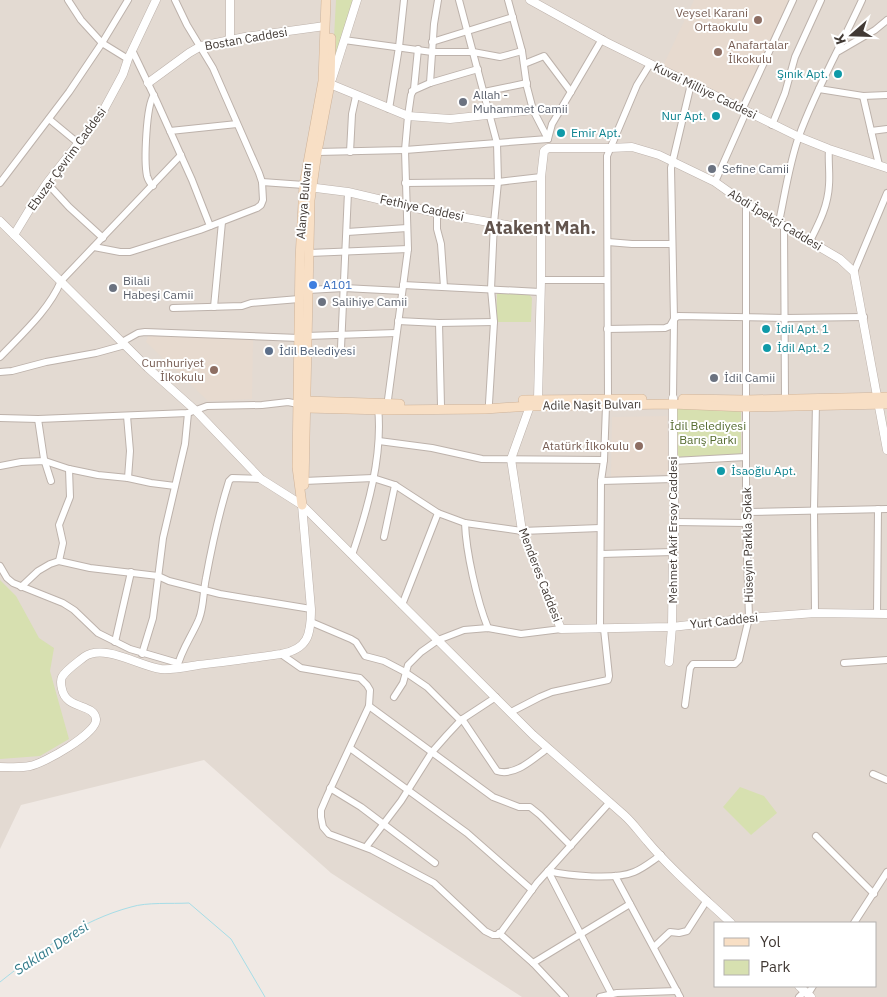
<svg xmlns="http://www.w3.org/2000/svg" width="887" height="997" font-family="'IBM Plex Sans',sans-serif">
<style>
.residential{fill:#e3dad2;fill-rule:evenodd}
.education{fill:#e7dacf}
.green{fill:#d7e0b0}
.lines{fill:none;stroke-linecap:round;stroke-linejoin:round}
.stream{stroke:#a6dde7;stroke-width:1}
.minor-casing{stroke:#bdb2ab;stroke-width:8}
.tertiary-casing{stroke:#bdb2ab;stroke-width:9}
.secondary-casing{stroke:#ceb39a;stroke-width:10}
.minor{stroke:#fff;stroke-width:6}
.tertiary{stroke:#fff;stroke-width:8}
.secondary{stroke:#f8dfc5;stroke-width:9}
.education-dot{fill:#8d6e63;stroke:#fff;stroke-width:2}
.culture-dot{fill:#0f9aa8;stroke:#fff;stroke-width:2}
.worship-dot{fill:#6b7280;stroke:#fff;stroke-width:2}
.shop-dot{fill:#3f7fe0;stroke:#fff;stroke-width:2}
.service-dot{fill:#5c6f8a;stroke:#fff;stroke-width:2}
.labels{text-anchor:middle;stroke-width:4;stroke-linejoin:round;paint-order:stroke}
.education-label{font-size:12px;fill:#785e54;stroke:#fff;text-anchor:end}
.street-label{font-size:12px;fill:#413934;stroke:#fff}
.culture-label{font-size:12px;fill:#0d838f;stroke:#fff;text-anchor:start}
.worship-label{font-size:12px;fill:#5b616d;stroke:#fff;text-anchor:start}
.shop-label{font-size:12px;fill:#366cbe;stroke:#fff;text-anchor:start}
.service-label{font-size:12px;fill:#4e5e75;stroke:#fff;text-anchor:start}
.park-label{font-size:12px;fill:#556b2f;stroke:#fff}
.water-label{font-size:14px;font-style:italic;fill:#347c8b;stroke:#fff}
.district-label{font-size:18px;font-weight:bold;fill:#62544d;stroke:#fff}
</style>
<rect width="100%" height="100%" fill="#f0e9e4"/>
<path class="residential" d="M0,0H887V997H522L331,873L204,760L21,805L0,849ZM716,923H876V986H716Z"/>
<g class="education">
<polygon points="694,0 788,0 779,23 747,92 745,91 740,101 718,93 663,66"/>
<polygon points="148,336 253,339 252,399 208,401 146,342"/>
<polygon points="667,416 668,474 611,477 612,417"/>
</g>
<g class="green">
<polygon points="336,0 353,0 336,56 333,56"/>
<polygon points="497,293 529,294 532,298 531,322 496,322"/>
<polygon points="741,408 741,454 678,457 677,409"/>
<polygon points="0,580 16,596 39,638 54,648 50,671 69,739 40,756 0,759"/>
<polygon points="740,787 764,796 777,813 751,835 723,807"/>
</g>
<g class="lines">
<path class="stream" d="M0,982C39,951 82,920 131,907C147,902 171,904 189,903L231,939L265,997"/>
<g class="minor-casing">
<g id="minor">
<polyline points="68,0 81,20 102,43 128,59"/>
<polyline points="459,0 497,143 498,182 494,223 491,289 494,322 489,403"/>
<polyline points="344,40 432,52 473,52 500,57 522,51"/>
<polyline points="432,42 513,17"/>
<polyline points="132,50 156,100 192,180 210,226"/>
<polyline points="839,51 875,30 887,20"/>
<polyline points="524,64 544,56 571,92"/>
<polyline points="430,83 434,24 438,0"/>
<polyline points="819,89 863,96 887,95"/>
<polyline points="412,91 430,83 478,69"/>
<polyline points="484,92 527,83"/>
<polyline points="863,96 879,165"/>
<polyline points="389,109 399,47 404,0"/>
<polyline points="742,110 793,0"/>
<polyline points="49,119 78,143"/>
<polyline points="772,125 785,93 795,57 821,0"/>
<polyline points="170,131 237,124"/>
<polyline points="871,131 887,129"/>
<polyline points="548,139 552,124 602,39"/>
<polyline points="317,152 405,150 548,139 533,110 527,87 522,51 508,0"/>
<polyline points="350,152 352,114 356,96"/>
<polyline points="262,182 304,185"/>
<polyline points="715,182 746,112"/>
<polyline points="0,183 69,92 102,43 128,0"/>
<polyline points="47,183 69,207 103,238"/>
<polyline points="405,183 498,182 541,177"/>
<path d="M153,186C150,183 148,180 147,176C144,162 146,105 154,95"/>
<polyline points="437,213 437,229 441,244 444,287"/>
<path d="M779,222C785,194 789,164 799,136C816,89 841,46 862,0"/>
<polyline points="784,225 785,399"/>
<polyline points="347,232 407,228"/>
<path d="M810,241C819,223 828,206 829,185C830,173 828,161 829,149"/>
<polyline points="608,242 632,244 672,244"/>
<polyline points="94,247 120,252 130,252 200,230 257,208 261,205 263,200 262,182 259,173 213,68 187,25 175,0"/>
<polyline points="309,253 408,249"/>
<polyline points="854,272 887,193"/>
<polyline points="541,280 607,280"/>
<polyline points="403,285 540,292"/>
<polyline points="308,290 344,288 402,291"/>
<polyline points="214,307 222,222"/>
<polyline points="173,308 242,306 251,303 299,299"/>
<polyline points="398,321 439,323 494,322"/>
<polyline points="439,323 441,406"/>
<polyline points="607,329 665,328 670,326 674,319 678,316 785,318 864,317"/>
<polyline points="306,336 396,333"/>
<polyline points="122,342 138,333 145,332 299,338"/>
<polyline points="341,348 348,192"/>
<path d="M0,357C22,334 49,310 61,281L181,155"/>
<polyline points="0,372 12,371 46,362 96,353 125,345"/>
<polyline points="673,398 674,319 671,168 691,84"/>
<polyline points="608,399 607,156 637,85 650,64"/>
<polyline points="387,407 408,249 405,150 408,116 411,95 414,89 418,49"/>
<polyline points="127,416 130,451 128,478"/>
<polyline points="0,418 38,419 188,413 207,406 262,405 288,402 298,404 302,402"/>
<polyline points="38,419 44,459 51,481"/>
<polyline points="379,441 432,448 482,459 604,460"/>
<polyline points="673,461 746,457"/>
<polyline points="0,466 21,462 45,461 69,469 98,475 128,478 151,483 175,486"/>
<polyline points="304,481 373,478 395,485 438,513 465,523 522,531 600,528"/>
<polyline points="601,481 673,479"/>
<polyline points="747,512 887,509"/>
<polyline points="675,522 746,523"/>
<path d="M465,523C466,552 477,601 488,628"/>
<polyline points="384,537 395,485"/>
<polyline points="601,554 673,552"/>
<path d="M352,555C368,508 383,456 378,407"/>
<polyline points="59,561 63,543 59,525 70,497 69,469"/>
<polyline points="0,566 7,578 13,583 63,603 74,610 98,633 130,649 178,663"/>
<polyline points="21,587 38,571 50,564 59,561 90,568 158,576 169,581 220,594 311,609"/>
<polyline points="402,605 438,513"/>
<polyline points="815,613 814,510 816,402"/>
<polyline points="877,614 878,509"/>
<polyline points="311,622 351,639 356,642 365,656 384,661 405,672 427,687 460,720"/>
<polyline points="600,629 601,481 604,460 606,406"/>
<polyline points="115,642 131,572"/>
<polyline points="142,654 153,618 163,538 185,444 188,413"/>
<polyline points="281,654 301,668 360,678 367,685 370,690 369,706 327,796 321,810 321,817 323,827 329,834 372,850 434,883 485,931 493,935 498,935 502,931 537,883 610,802"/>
<polyline points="844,663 887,660"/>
<path d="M177,668C181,650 192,636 199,619C204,606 203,592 206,578C212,545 219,513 229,481L232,478L261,479"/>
<polyline points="394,697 403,683 408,665 421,652 438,640 464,630 488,628 521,634 561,629"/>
<polyline points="685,705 690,668 693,664 735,664 739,660 749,618 746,523 746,204"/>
<polyline points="369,706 493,797 519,807 530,807 540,815 571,846"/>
<polyline points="511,712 540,697 552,692 608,680 609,676 604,629"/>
<path d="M462,719L497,771C515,777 534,758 548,748"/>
<polyline points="350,748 467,833 532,890"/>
<polyline points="873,774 887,780"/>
<polyline points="330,788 361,807 435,863"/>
<polyline points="816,836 874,894"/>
<polyline points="366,847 401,801 432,752 447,735 461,720 496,697"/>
<polyline points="548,871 611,993"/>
<path d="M548,871C569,876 615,880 634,872C644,868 652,861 661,855"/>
<polyline points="615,876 680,997"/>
<polyline points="854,923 887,872"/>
<polyline points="499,933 533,963 565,997"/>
<polyline points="654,947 670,932 679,933 687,931 707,900"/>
<polyline points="533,963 630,904"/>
<polyline points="808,994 813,986"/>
<polyline points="600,997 617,993 677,991"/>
<polyline points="799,997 805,991"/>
</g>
</g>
<g class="tertiary-casing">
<g id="tertiary">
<polyline points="230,0 230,40"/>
<polyline points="530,0 606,42 799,137 829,149 887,168"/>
<polyline points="332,79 357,0"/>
<polyline points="148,83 189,53 201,46 245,37 325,26"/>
<polyline points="330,84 408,116 450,119 533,110"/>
<polyline points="308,187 348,192 437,213 541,231"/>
<path d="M0,221L148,368L195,410L261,479L302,505L533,735L624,815C633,823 639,832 647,841C672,871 703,897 731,923"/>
<polyline points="14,235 31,207 47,183 102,113 123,74 128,59 156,0"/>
<polyline points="538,399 541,280 541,177 544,151 548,148 610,148 632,147 659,155 715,182 746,204 840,259 854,272 887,450"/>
<polyline points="530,406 511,459 522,531 561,629 672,627 749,618 815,613 887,614"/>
<polyline points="669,662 672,627 673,552 675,522 673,479 673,398"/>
<path d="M0,767C10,767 21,768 30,766C43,764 98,733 96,719C94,703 66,710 62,689C61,685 60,681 62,677C66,670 78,662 84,657C104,643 139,666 161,669C172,670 186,667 198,665C226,662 253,658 281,654C308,649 311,635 311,609L302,505"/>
<polyline points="799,986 811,997"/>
</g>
</g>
<g class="secondary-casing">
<g id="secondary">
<polyline points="683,399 746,400 887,397"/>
<polyline points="523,400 642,399"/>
<polyline points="305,401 400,404"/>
<polyline points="298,404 306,408 386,410 485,409 530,406 672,404 746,407 887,404"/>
<polyline points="304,485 310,200 317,152 330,84 331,38"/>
<polyline points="302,505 297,467 300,259 304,185 323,81 326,0"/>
</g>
</g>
<use href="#minor" class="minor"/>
<use href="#tertiary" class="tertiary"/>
<use href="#secondary" class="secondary"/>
</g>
<g class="education-dot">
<circle cx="758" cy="20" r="5"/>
<circle cx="718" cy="52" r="5"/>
<circle cx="214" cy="370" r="5"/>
<circle cx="639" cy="446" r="5"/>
</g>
<g class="culture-dot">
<circle cx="838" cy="74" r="5"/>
<circle cx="716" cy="116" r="5"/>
<circle cx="561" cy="133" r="5"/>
<circle cx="766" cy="329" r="5"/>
<circle cx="767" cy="348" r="5"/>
<circle cx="721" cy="471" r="5"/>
</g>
<g class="worship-dot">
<circle cx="463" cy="102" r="5"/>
<circle cx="712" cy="169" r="5"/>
<circle cx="113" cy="288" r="5"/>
<circle cx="322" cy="302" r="5"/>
<circle cx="714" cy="378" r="5"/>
</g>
<circle class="shop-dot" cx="313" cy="285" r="5"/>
<circle class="service-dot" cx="269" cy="351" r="5"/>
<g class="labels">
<g class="education-label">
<text x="748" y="17">Veysel Karani<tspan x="748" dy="14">Ortaokulu</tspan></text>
<text x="728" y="49" text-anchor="start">Anafartalar<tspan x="728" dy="14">İlkokulu</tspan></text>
<text x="204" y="367">Cumhuriyet<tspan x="204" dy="14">İlkokulu</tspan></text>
<text x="629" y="450">Atatürk İlkokulu</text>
</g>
<g class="street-label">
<text transform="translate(246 39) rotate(-10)" y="4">Bostan Caddesi</text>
<text transform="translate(705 91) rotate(26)" y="4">Kuvai Milliye Caddesi</text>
<text transform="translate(67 159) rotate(-54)" y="4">Ebuzer Çevrim Caddesi</text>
<text transform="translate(304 201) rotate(-85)" y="4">Alanya Bulvarı</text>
<text transform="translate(422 208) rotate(12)" y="4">Fethiye Caddesi</text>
<text transform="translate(775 220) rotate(31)" y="4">Abdi İpekçi Caddesi</text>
<text transform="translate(592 405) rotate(-1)" y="4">Adile Naşit Bulvarı</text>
<text transform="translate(673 530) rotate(-90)" y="4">Mehmet Akif Ersoy Caddesi</text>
<text transform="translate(748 545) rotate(-91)" y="4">Hüseyin Parkla Sokak</text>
<text transform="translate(540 575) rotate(69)" y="4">Menderes Caddesi</text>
<text transform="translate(724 621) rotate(-6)" y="4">Yurt Caddesi</text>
</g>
<g class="culture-label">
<text x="828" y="78" text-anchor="end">Şınık Apt.</text>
<text x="706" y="120" text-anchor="end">Nur Apt.</text>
<text x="571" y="137">Emir Apt.</text>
<text x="776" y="333">İdil Apt. 1</text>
<text x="777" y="352">İdil Apt. 2</text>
<text x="731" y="475">İsaoğlu Apt.</text>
</g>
<g class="worship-label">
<text x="473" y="99">Allah -<tspan x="473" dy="14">Muhammet Camii</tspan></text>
<text x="722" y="173">Sefine Camii</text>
<text x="123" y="285">Bilali<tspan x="123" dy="14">Habeşi Camii</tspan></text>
<text x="332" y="306">Salihiye Camii</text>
<text x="724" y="382">İdil Camii</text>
</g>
<g class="shop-label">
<text x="323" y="289">A101</text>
</g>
<g class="service-label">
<text x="279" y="355">İdil Belediyesi</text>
</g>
<g class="park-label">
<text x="708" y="430">İdil Belediyesi<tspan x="708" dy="14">Barış Parkı</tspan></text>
</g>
<g class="water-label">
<text transform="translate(51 948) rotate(-33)" y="5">Saklan Deresi</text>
</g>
<g class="district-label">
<text x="540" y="234">Atakent Mah.</text>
</g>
</g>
<rect x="714" y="922" width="162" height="65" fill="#ffffff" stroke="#b3b0ae"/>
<rect x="724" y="938" width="25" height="8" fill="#f8dfc5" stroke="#b3b0ae"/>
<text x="760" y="947" font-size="15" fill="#413934">Yol</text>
<rect x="724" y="960" width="25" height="15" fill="#d7e0b0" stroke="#b3b0ae"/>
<text x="760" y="972" font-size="15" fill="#413934">Park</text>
<g transform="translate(852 35) rotate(250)" stroke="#ffffff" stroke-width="4" paint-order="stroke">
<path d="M0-4L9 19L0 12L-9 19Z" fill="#413934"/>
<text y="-8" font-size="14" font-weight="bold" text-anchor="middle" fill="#413934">K</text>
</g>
</svg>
